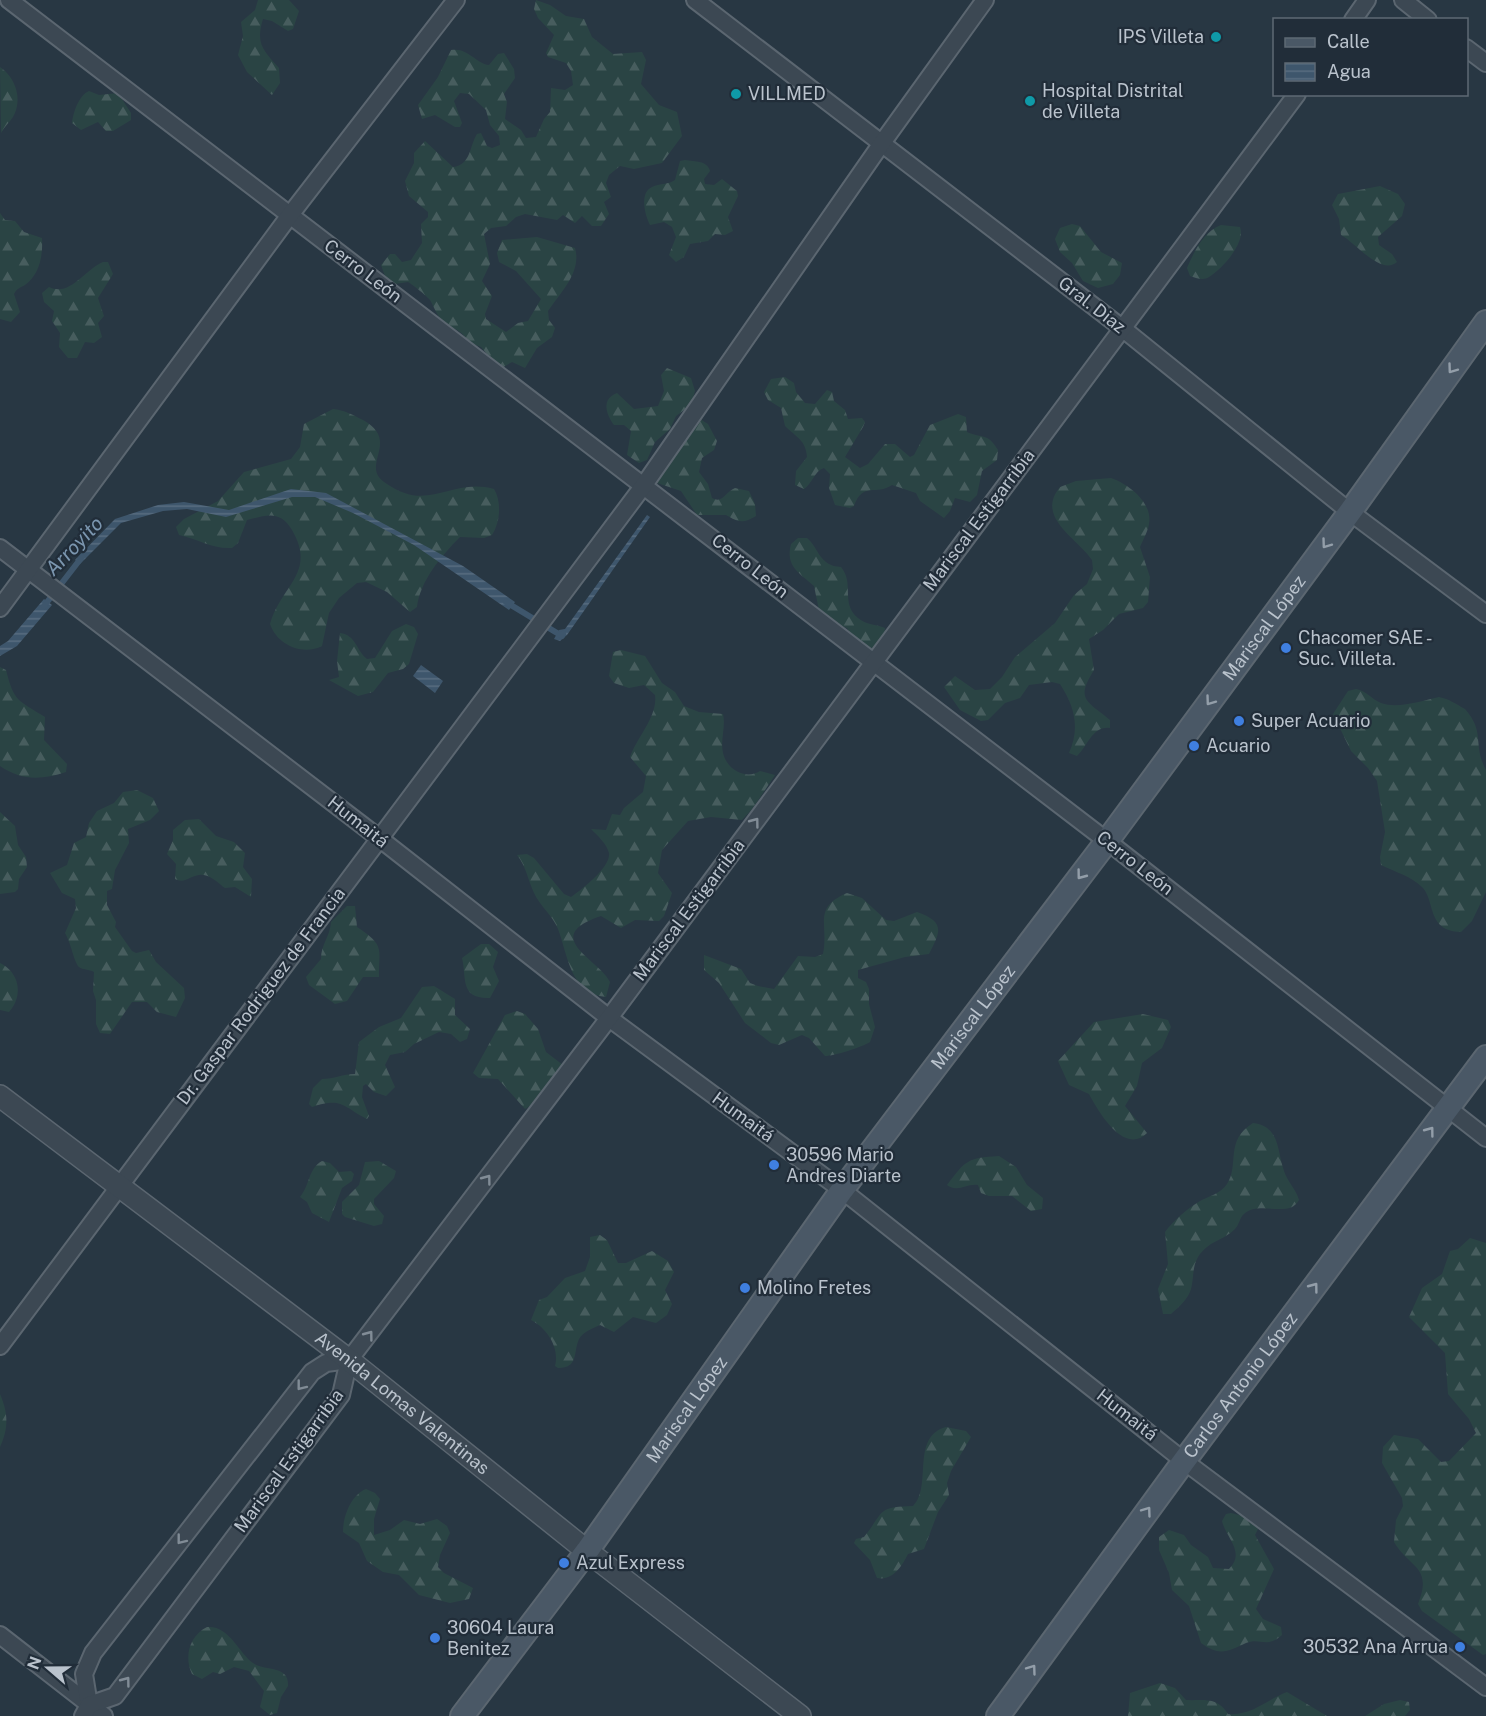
<svg xmlns="http://www.w3.org/2000/svg" width="1486" height="1716" font-family="'Public Sans',sans-serif">
<style>
.forest{fill:url(#forest-firs)}
.water{fill:url(#water-rules)}
.lines{fill:none;stroke-linecap:round;stroke-linejoin:round}
.stream{stroke:#3e566c;stroke-width:6}
.minor-casing{stroke:#5b6670;stroke-width:20}
.tertiary-casing{stroke:#5b6670;stroke-width:24}
.secondary-casing{stroke:#5b6670;stroke-width:26}
.minor{stroke:#3c4853;stroke-width:16}
.tertiary{stroke:#3c4853;stroke-width:21}
.secondary{stroke:#4a5866;stroke-width:22}
.oneway{stroke:#939ea9}
.oneway2{stroke:#818c96}
.culture-dot{fill:#0f9aa8;stroke:#212d39;stroke-width:2}
.shop-dot{fill:#3f7fe0;stroke:#212d39;stroke-width:2}
.labels{text-anchor:middle;stroke-width:4.5;stroke-linejoin:round;paint-order:stroke}
.poi-label{font-size:18px;fill:#bac3cd;stroke:#212d39;text-anchor:start}
.street-label{font-size:18px;fill:#bac3cd;stroke:#212d39}
.water-label{font-size:20px;font-style:italic;fill:#7b96af;stroke:#212d39}
</style>
<defs>
<pattern id="forest-firs" width="22" height="20" patternUnits="userSpaceOnUse" patternTransform="scale(1.5)"><rect width="22" height="20" fill="#2a4444"/><path d="M5 1l3.5 6h-7zM16 11l3.5 6h-7z" fill="#475d5e"/></pattern>
<pattern id="water-rules" width="6" height="5" patternUnits="userSpaceOnUse" patternTransform="scale(1.5)"><rect width="6" height="5" fill="#3e566c"/><path d="M0 2.5h6" fill="none" stroke="#586d80"/></pattern>
</defs>
<rect width="100%" height="100%" fill="#283743"/>
<g class="forest">
<path d="M258,0H289L299,11L293,29L288,31L272,21L263,19C255,44 264,51 279,68L280,83L272,95L247,72L238,55L243,36L241,22L255,10Z"/>
<path d="M536,0L550,5L566,16L584,19L592,37L613,54L642,52L646,60L641,84L659,105L677,112L682,136L662,163L634,169L620,166L609,175L606,183L611,197L604,202L609,214L601,226H592L582,216L575,223L563,215L557,220L525,214L516,217L506,226L491,228L484,234L490,264L482,281L492,296L485,314L486,319L506,332L518,323L528,321L541,299L516,271L499,262L497,253L502,240L537,237L575,248C582,272 560,293 548,311L549,320L555,328L552,337L537,348L525,368L512,362L500,369L481,347L468,342C462,330 457,331 446,324C438,318 435,309 430,300C428,297 412,284 408,282L395,284L386,279L381,265L390,254H395L402,262L411,260L422,243L421,224L428,217V212L409,196L405,181L414,163V153L425,141L453,167C471,165 469,147 477,134L481,133L487,146L492,148L500,145L499,136L490,125L486,110L469,94L460,93L454,101L462,123L460,127H455L435,115L422,119L418,105L438,77L451,50C468,47 475,63 489,65L498,54L504,53L514,69L515,78L504,94L507,102L505,119L521,130L526,138L536,137L544,119L550,112L551,88L565,90L573,85L571,71L566,63L548,57L546,53L554,35L538,18L534,9Z"/>
<path d="M0,67C16,78 23,100 13,117C9,123 4,127 1,133Z"/>
<path d="M89,91L99,95L118,93L131,113V120L113,131H106L98,122L81,130L72,123C73,113 79,95 89,91Z"/>
<path d="M685,160C695,162 707,160 710,171L704,179L705,184L714,185L722,179L737,191L738,196L728,217L733,231L725,235L715,234L708,241L690,244L684,257L676,262L669,255L676,237L672,227L664,222L650,225C645,215 639,193 652,187C660,183 668,185 675,180L680,161Z"/>
<path d="M1380,186L1398,194L1405,204L1402,216L1378,237L1379,245L1392,254L1397,262C1381,276 1356,243 1341,235L1339,219L1332,205L1338,194Z"/>
<path d="M0,213L5,220L15,221L24,232L42,238C43,255 40,274 25,285C20,288 17,288 14,294L20,312L11,322L0,319Z"/>
<polygon points="1072,224 1080,226 1101,252 1122,263 1120,275 1113,284 1098,288 1083,281 1072,263 1060,252 1055,239 1060,228"/>
<path d="M1221,225L1240,227C1246,243 1222,269 1209,277C1203,281 1196,278 1190,276L1187,268C1194,252 1203,232 1221,225Z"/>
<path d="M103,262H108L113,274L98,298L104,316L98,323L102,337L94,343L85,342L77,358H68L59,347L60,333L52,321L54,311L44,302L42,293L49,287C70,297 83,271 103,262Z"/>
<path d="M667,368L691,378L695,391L691,405L676,416L670,429L655,442L647,460L639,463L627,455L631,431L624,425H614C606,414 601,399 617,393L634,409L658,406L664,391L661,375Z"/>
<path d="M785,377L794,383L796,392L805,403L815,404L827,390L832,392L834,401L845,410L848,419L862,418L865,422L863,427L845,457L860,468L868,464L885,444H895L910,457L914,455L930,425L958,414L966,417L967,432C983,439 987,432 998,450L997,460L982,471L977,495L970,502L955,498L950,511L944,518L920,501L916,493L892,485C876,496 863,481 854,506L850,508L835,505L829,488L830,474L824,468C814,471 813,483 804,489L795,485L796,471L807,457C806,440 796,437 785,426L781,408L768,400L764,392L771,379Z"/>
<path d="M333,409C344,410 353,415 363,420C401,441 360,465 384,482C429,515 449,477 494,489C502,502 500,523 492,535L484,538L460,537C442,555 420,581 417,607L410,612L387,592L366,582L357,583L339,598L329,613L322,646C303,656 277,645 270,624C281,585 317,573 292,530C280,510 267,515 247,520L238,543L232,548C211,549 199,539 179,535L176,527L184,519L218,501L244,472L291,459L300,447L304,424Z"/>
<path d="M700,419L708,424L717,441L714,450L702,458L699,472L708,484L712,498C723,504 725,492 735,488L749,491L755,504L756,516C743,524 738,522 726,515H697L681,491L657,483V478L666,468L667,458L695,421Z"/>
<path d="M1111,478C1128,484 1153,502 1149,524C1148,531 1143,540 1140,547L1150,577L1148,602L1143,608L1119,614L1103,630L1089,639L1094,670C1075,700 1087,701 1110,720V728C1092,726 1088,746 1077,756L1069,753C1080,728 1075,707 1060,684L1052,682L1029,685L1020,698L1005,703L988,720L981,721L960,710L944,687L955,676L975,690L990,689L1002,677L1015,657L1055,623L1074,595L1087,584L1093,569L1092,560C1077,538 1035,517 1060,487L1076,481Z"/>
<path d="M798,538H807C819,548 819,566 841,567C855,584 840,603 858,618C866,625 876,624 885,628L884,638L873,653L859,648L847,628L837,625L819,610L814,586C800,573 785,567 791,544Z"/>
<path d="M406,624L414,627L418,634L409,664L403,669L388,673L373,692L358,696L329,680L339,677L337,661L340,633C356,635 356,650 367,659L375,658L392,631Z"/>
<path d="M621,650L645,656L662,683L675,692L684,706L699,712L723,714C726,727 720,740 723,753C727,770 746,780 760,771L775,775L753,808L742,820L711,817L688,821L662,850L658,873L672,893L664,916L659,921L635,920L621,928L601,916C539,937 599,959 610,982L606,997C570,994 568,955 558,929C553,916 540,906 534,893C528,880 526,866 517,855L527,854L534,858L564,894L571,897C582,889 611,867 609,853C607,844 597,835 591,829L606,830L612,814L620,815L624,808L643,792L646,776L630,757C637,737 658,716 655,695L644,685L629,688L614,683L609,676L613,652Z"/>
<path d="M0,667L6,670C14,702 18,700 45,717L44,740L67,764L66,772C41,780 22,781 0,766Z"/>
<path d="M1356,689C1367,691 1371,699 1381,703C1398,709 1421,701 1439,697C1449,699 1456,704 1465,709C1486,733 1472,744 1486,770V892L1472,921L1461,932C1426,931 1436,901 1422,887C1411,876 1395,872 1381,865L1380,857L1385,832L1377,781L1368,768L1351,751L1333,714L1348,691Z"/>
<path d="M137,790L153,798L159,811L150,820L128,829L129,843L115,870L112,889L107,891V905L116,922L115,927L132,951L136,953L149,950L156,962L184,988L185,998L176,1017L157,1012L147,1002H132L110,1034L100,1033L96,1024V1000L93,991L94,972C89,969 83,970 79,967C74,962 71,943 65,933L76,908L75,899L62,893L50,873L67,865L74,843L86,837L89,823L97,811L114,803L123,792Z"/>
<polygon points="0,812 15,826 18,845 26,857 27,867 19,879 18,889 15,892 0,894"/>
<path d="M199,819L216,836L234,842L245,853L243,867L252,879L251,897L235,887L225,888C218,883 209,873 199,875C190,876 185,884 175,879L176,864L167,854L173,840V830L185,820Z"/>
<path d="M847,893L862,898L886,920L894,921L917,912C945,922 941,931 929,954L905,957L858,970V978L866,982L869,989V1004L875,1027L870,1042C862,1047 834,1056 825,1056L809,1038L802,1035L779,1045L771,1043L745,1023L719,983L704,970V955L741,969L750,983L758,986L774,989L798,956L815,957L823,954C829,924 812,908 847,893Z"/>
<path d="M347,906H355L357,927C385,946 379,947 379,977H363L347,1001L335,1004L309,985L306,977L321,959C321,944 330,937 331,922Z"/>
<path d="M481,944H489L498,952L493,967L499,981L490,998C459,999 467,978 462,958Z"/>
<path d="M0,963C19,972 24,995 9,1012L0,1010Z"/>
<path d="M434,986L455,999V1015L470,1029L467,1039L460,1042L451,1034L439,1032L414,1044L405,1052L390,1055L385,1065L395,1087L386,1096L374,1092L366,1084L363,1086L362,1097L369,1116L367,1119C342,1106 342,1097 312,1107L309,1104L313,1088L322,1079C334,1079 343,1074 355,1074L359,1042L379,1027L401,1018L422,987Z"/>
<path d="M517,1011L525,1014L538,1029L546,1052L563,1065L561,1074C553,1082 534,1105 525,1109L498,1079L479,1078L473,1073L505,1015Z"/>
<path d="M1143,1014L1168,1020L1171,1027L1162,1048L1142,1063L1137,1086L1125,1106L1147,1133C1124,1156 1098,1111 1089,1094L1069,1085L1058,1061L1094,1022Z"/>
<path d="M1253,1123C1280,1126 1277,1151 1284,1171C1287,1181 1296,1189 1299,1200C1289,1219 1260,1200 1244,1214C1240,1217 1239,1225 1235,1229C1223,1241 1209,1240 1198,1257C1192,1267 1194,1278 1191,1289C1188,1299 1179,1307 1171,1314H1163L1158,1289L1168,1264L1165,1232C1173,1221 1188,1208 1200,1201C1209,1196 1220,1194 1227,1184C1240,1164 1224,1141 1253,1123Z"/>
<path d="M999,1156L1016,1167L1027,1185L1043,1198L1042,1209L1031,1211L1012,1196H989L981,1193L978,1185C967,1183 958,1193 947,1185C966,1160 967,1158 999,1156Z"/>
<path d="M322,1161L330,1163L339,1172L351,1171L354,1174L352,1181L342,1188L329,1222L312,1213L307,1202L300,1197C310,1185 308,1169 322,1161Z"/>
<polygon points="379,1161 396,1171 394,1178 374,1199 374,1204 384,1216 382,1224 374,1226 345,1217 342,1214 342,1202 359,1185 365,1162"/>
<path d="M600,1235L607,1240L618,1263H626L652,1251L668,1261L674,1272L665,1290L672,1304L667,1315L656,1323L633,1317L614,1332L600,1325C593,1328 583,1332 579,1339C573,1352 579,1368 558,1368L555,1366C560,1348 547,1328 531,1320L539,1300L547,1297L565,1278L585,1271L590,1257V1237Z"/>
<path d="M1470,1238L1486,1243V1654L1483,1655L1422,1611L1418,1604C1433,1566 1410,1569 1394,1542L1396,1520L1403,1506L1402,1498L1382,1463L1383,1447L1394,1435L1418,1439L1441,1462L1449,1461L1476,1433L1469,1419L1448,1394L1445,1353L1409,1317L1422,1288L1442,1274L1450,1251L1458,1249Z"/>
<path d="M0,1394C8,1413 9,1427 0,1447Z"/>
<path d="M946,1427L966,1431L971,1437L951,1471L947,1483L949,1495L938,1512L924,1549L908,1554C902,1566 893,1581 877,1578L870,1560L854,1543L856,1539L864,1537C885,1511 876,1507 913,1506C933,1486 910,1437 946,1427Z"/>
<path d="M366,1489L375,1493L380,1499L374,1519V1535L390,1530L404,1520L420,1524L437,1519L447,1526L450,1533L440,1555L438,1567L444,1573L473,1588L469,1599L450,1603L419,1595L399,1575L383,1572L367,1561L359,1543L343,1532C343,1516 351,1495 366,1489Z"/>
<path d="M1231,1513L1247,1517L1258,1529L1255,1535L1274,1569L1256,1609L1263,1619L1281,1627L1282,1635C1267,1649 1260,1637 1246,1643C1228,1651 1220,1657 1201,1643L1189,1606L1172,1590L1169,1573L1159,1550V1537L1169,1530L1184,1535L1191,1545L1208,1557L1213,1568L1229,1569C1246,1552 1226,1538 1222,1521L1226,1514Z"/>
<path d="M207,1627C229,1625 238,1652 253,1663C265,1672 289,1664 288,1686L281,1697L277,1713L270,1715L260,1707L264,1691L249,1671L234,1667L220,1674L213,1672L202,1679L192,1674C184,1657 189,1636 207,1627Z"/>
<path d="M1160,1683L1175,1688L1186,1700C1203,1701 1217,1696 1228,1714C1252,1716 1266,1700 1287,1692L1327,1716H1128L1130,1693Z"/>
<polygon points="1400,1700 1409,1702 1410,1710 1405,1716 1365,1716 1384,1704"/>
</g>
<g class="water">
<polygon points="291,489 326,493 463,566 515,602 509,610 414,545 353,513 315,497 292,497 226,517 187,509 163,511 121,523 80,564 75,560 115,519 158,505 184,502 229,510"/>
<polygon points="647,515 650,517 567,635 560,641 554,639 559,630 565,629"/>
<polygon points="44,599 52,605 17,646 0,656 0,646 8,641"/>
<polygon points="421,665 443,681 435,693 413,676"/>
</g>
<g class="lines">
<g class="stream">
<polyline points="506,602 562,636 563,634"/>
<polyline points="44,606 82,557"/>
</g>
<g class="minor-casing">
<g id="minor">
<polyline points="9,0 1107,841 1486,1138"/>
<polyline points="695,0 1122,328 1350,512 1486,614"/>
<polyline points="1403,0 1428,20"/>
<polyline points="1353,20 1367,0"/>
<polyline points="1466,48 1486,63"/>
<polyline points="0,548 379,838 609,1018 842,1190 1184,1461 1486,1687"/>
<polyline points="0,608 290,215 456,0"/>
<polyline points="0,1346 644,485 882,143 985,0"/>
<polyline points="0,1635 104,1716"/>
<polyline points="89,1705 84,1674 93,1653 312,1372 326,1363 349,1360"/>
<polyline points="83,1716 89,1705 115,1696 341,1395 349,1360 609,1018 1297,94"/>
</g>
</g>
<g class="tertiary-casing">
<g id="tertiary">
<path id="s1" d="M0,1096L349,1360L587,1551L800,1716"/>
</g>
</g>
<g class="secondary-casing">
<g id="secondary">
<path id="s2" d="M462,1716L587,1551L842,1190L1107,841L1350,512L1486,322"/>
<path id="s3" d="M998,1716L1184,1461L1486,1057"/>
</g>
</g>
<use href="#minor" class="minor"/>
<use href="#tertiary" class="tertiary"/>
<use href="#secondary" class="secondary"/>
</g>
<defs><path id="oneway-chevron" d="M-2-3.5L2.5 0L-2 3.5" fill="none" stroke-width="1.6" stroke-linecap="round" stroke-linejoin="round" transform="scale(1.5)"/></defs>
<g class="oneway">
<use href="#oneway-chevron" transform="translate(1452 369) rotate(126)"/>
<use href="#oneway-chevron" transform="translate(1326 544) rotate(126)"/>
<use href="#oneway-chevron" transform="translate(1210 701) rotate(126)"/>
<use href="#oneway-chevron" transform="translate(1081 875) rotate(127)"/>
<use href="#oneway-chevron" transform="translate(1430 1131) rotate(-53)"/>
<use href="#oneway-chevron" transform="translate(1314 1287) rotate(-53)"/>
<use href="#oneway-chevron" transform="translate(1147 1511) rotate(-54)"/>
<use href="#oneway-chevron" transform="translate(1032 1669) rotate(-54)"/>
</g>
<g class="oneway2">
<use href="#oneway-chevron" transform="translate(755 822) rotate(-53)"/>
<use href="#oneway-chevron" transform="translate(487 1179) rotate(-53)"/>
<use href="#oneway-chevron" transform="translate(369 1335) rotate(-53)"/>
<use href="#oneway-chevron" transform="translate(301 1386) rotate(128)"/>
<use href="#oneway-chevron" transform="translate(181 1540) rotate(128)"/>
<use href="#oneway-chevron" transform="translate(126 1681) rotate(-53)"/>
</g>
<g class="culture-dot">
<circle cx="1216" cy="37" r="6"/>
<circle cx="736" cy="94" r="6"/>
<circle cx="1030" cy="101" r="6"/>
</g>
<g class="shop-dot">
<circle cx="1286" cy="648" r="6"/>
<circle cx="1239" cy="721" r="6"/>
<circle cx="1194" cy="746" r="6"/>
<circle cx="774" cy="1165" r="6"/>
<circle cx="745" cy="1288" r="6"/>
<circle cx="564" cy="1563" r="6"/>
<circle cx="435" cy="1638" r="6"/>
<circle cx="1460" cy="1647" r="6"/>
</g>
<g class="labels">
<g class="poi-label">
<text x="1204" y="43" text-anchor="end">IPS Villeta</text>
<text x="1042" y="97">Hospital Distrital<tspan x="1042" dy="21">de Villeta</tspan></text>
<text x="748" y="100">VILLMED</text>
<text x="1298" y="644">Chacomer SAE -<tspan x="1298" dy="21">Suc. Villeta.</tspan></text>
<text x="1251" y="727">Super Acuario</text>
<text x="1206" y="752">Acuario</text>
<text x="786" y="1161">30596 Mario<tspan x="786" dy="21">Andres Diarte</tspan></text>
<text x="757" y="1294">Molino Fretes</text>
<text x="576" y="1569">Azul Express</text>
<text x="447" y="1634">30604 Laura<tspan x="447" dy="21">Benitez</tspan></text>
<text x="1448" y="1653" text-anchor="end">30532 Ana Arrua</text>
</g>
<g class="street-label">
<text transform="translate(363 271) rotate(37)" y="6">Cerro León</text>
<text transform="translate(1092 305) rotate(38)" y="6">Gral. Diaz</text>
<text transform="translate(979 520) rotate(-53)" y="6">Mariscal Estigarribia</text>
<text transform="translate(750 566) rotate(38)" y="6">Cerro León</text>
<text dy="6" stroke="none"><textPath href="#s2" startOffset="1352">Mariscal López</textPath></text>
<text transform="translate(358 822) rotate(38)" y="6">Humaitá</text>
<text transform="translate(1135 863) rotate(38)" y="6">Cerro León</text>
<text transform="translate(689 910) rotate(-53)" y="6">Mariscal Estigarribia</text>
<text transform="translate(261 996) rotate(-53)" y="6">Dr. Gaspar Rodriguez de Francia</text>
<text dy="6" stroke="none"><textPath href="#s2" startOffset="866">Mariscal López</textPath></text>
<text transform="translate(743 1117) rotate(36)" y="6">Humaitá</text>
<text dy="6" stroke="none"><textPath href="#s3" startOffset="410">Carlos Antonio López</textPath></text>
<text dy="6" stroke="none"><textPath href="#s1" startOffset="506">Avenida Lomas Valentinas</textPath></text>
<text dy="6" stroke="none"><textPath href="#s2" startOffset="380">Mariscal López</textPath></text>
<text transform="translate(1127 1415) rotate(38)" y="6">Humaitá</text>
<text transform="translate(289 1461) rotate(-54)" y="6">Mariscal Estigarribia</text>
</g>
<g class="water-label">
<text transform="translate(74 546) rotate(-46)" y="7">Arroyito</text>
</g>
</g>
<rect x="1273" y="18" width="195" height="78" fill="#212d39" stroke="#5e6974" stroke-width="1.5"/>
<rect x="1285" y="38" width="30" height="9" fill="#4a5866" stroke="#5e6974" stroke-width="1.5"/>
<text x="1327" y="48" font-size="18" fill="#bac3cd">Calle</text>
<rect x="1285" y="63" width="30" height="18" fill="url(#water-rules)" stroke="#5e6974" stroke-width="1.5"/>
<text x="1327" y="78" font-size="18" fill="#bac3cd">Agua</text>
<g transform="translate(48 1668) rotate(290)" stroke="#212d39" stroke-width="4.5" paint-order="stroke">
<path d="M0-4.5L10 22L0 15L-10 22Z" fill="#bac3cd"/>
<text y="-9" font-size="16" font-weight="bold" text-anchor="middle" fill="#bac3cd">N</text>
</g>
</svg>
